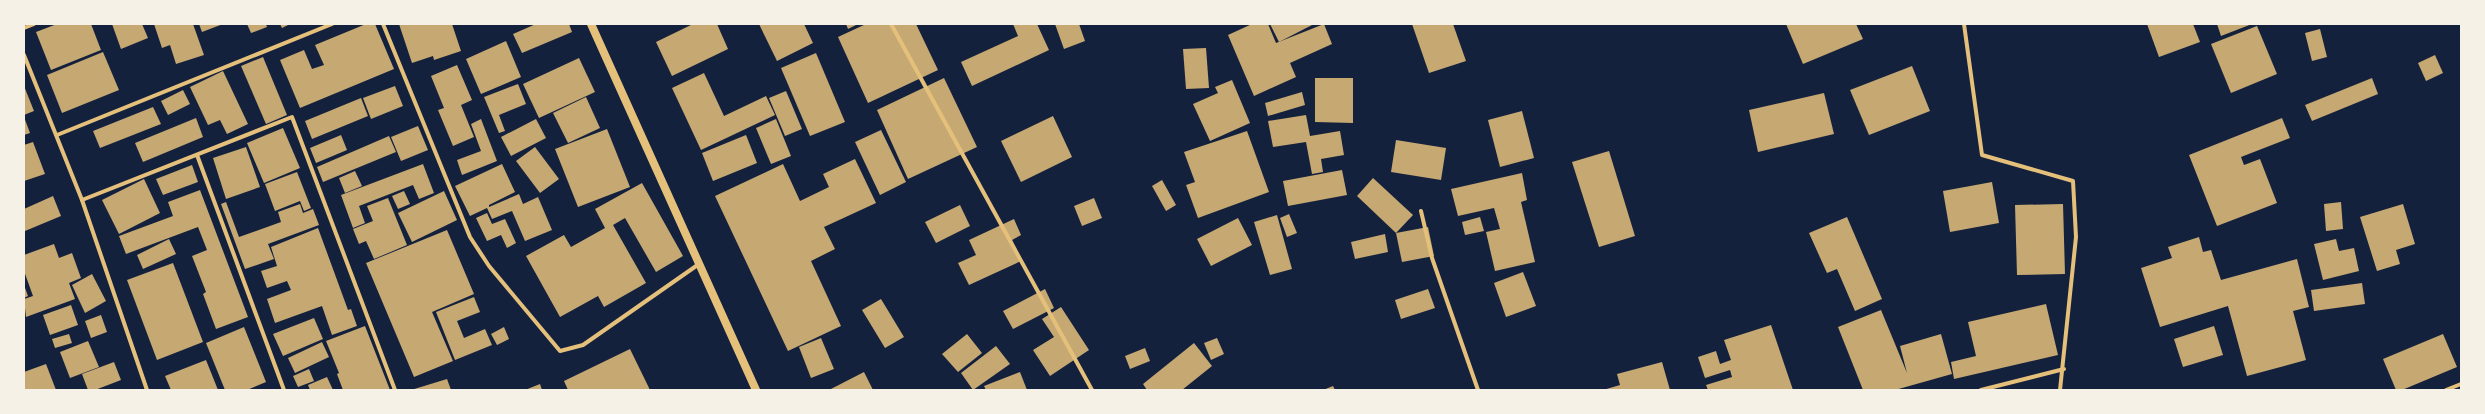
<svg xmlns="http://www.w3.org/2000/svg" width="2485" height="414" font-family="Quicksand,sans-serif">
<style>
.building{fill:#c6a872}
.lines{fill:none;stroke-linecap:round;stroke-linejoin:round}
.minor{stroke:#e5c07b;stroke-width:4}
.secondary{stroke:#e5c07b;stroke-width:8}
</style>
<rect width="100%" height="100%" fill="#14213d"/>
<g class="building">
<polygon points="57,24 91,24 101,50 51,70 36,32"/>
<polygon points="112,24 142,24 148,38 121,49"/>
<polygon points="154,24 193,24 204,55 176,64 170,45 162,48"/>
<polygon points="199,24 223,24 202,32"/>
<polygon points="247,24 266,24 267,27 251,33"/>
<polygon points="280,24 290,24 282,28"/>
<polygon points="366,24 375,24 394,69 300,108 280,60 304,50 312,69 324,65 315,45"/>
<polygon points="399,24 452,24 461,51 434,60 433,56 412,63"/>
<polygon points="536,24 569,24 572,32 522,53 513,34"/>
<polygon points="693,24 717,24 728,49 672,76 656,42"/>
<polygon points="759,24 804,24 813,43 777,61"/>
<polygon points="846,24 858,24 848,29"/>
<polygon points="866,24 916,24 938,70 868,103 838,37"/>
<polygon points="1013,24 1037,24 1049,50 972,86 961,62 1018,36"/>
<polygon points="1055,24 1079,24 1085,41 1064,49"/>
<polygon points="1252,24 1268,24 1276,43 1324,24 1332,44 1290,63 1296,77 1254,96 1228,35"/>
<polygon points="1270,24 1314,24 1279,42"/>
<polygon points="1412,24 1453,24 1466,61 1429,73"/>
<polygon points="1786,24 1856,24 1863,39 1803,64"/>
<polygon points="2147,24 2193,24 2200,42 2159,57"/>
<polygon points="2217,24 2252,24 2221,36"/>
<polygon points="2257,26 2277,74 2231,93 2211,44"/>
<polygon points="2320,29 2327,57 2312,61 2305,33"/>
<polygon points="506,41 521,77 481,94 466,59"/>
<polygon points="1206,48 1209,88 1186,89 1183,49"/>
<polygon points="103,52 119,90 62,113 47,75"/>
<polygon points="816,53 845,122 810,136 781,68"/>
<polygon points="2435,55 2443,73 2426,81 2418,63"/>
<polygon points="263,57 287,115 266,124 241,66"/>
<polygon points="579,58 595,92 539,118 523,84"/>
<polygon points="457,65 472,100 461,105 474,137 453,146 438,110 444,108 431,76"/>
<polygon points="1912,66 1930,111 1869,135 1850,90"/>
<polygon points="223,71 248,124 227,134 220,120 208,125 190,87"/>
<polygon points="704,73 724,116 766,96 775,115 701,150 672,88"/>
<polygon points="944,78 977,147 908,179 877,110"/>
<polygon points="1315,78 1353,78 1353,123 1315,122"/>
<polygon points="2372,78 2378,94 2312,121 2305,105"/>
<polygon points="1232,80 1250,123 1210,141 1193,104 1218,93 1215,87"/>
<polygon points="518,84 526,104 499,115 505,131 499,133 484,97"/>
<polygon points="24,86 34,111 24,115"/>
<polygon points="395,86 403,106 371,119 363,98"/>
<polygon points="183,90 190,104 168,115 161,101"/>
<polygon points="786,91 802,129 785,136 769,98"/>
<polygon points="1302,92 1305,105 1268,116 1265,103"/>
<polygon points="1824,93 1834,134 1758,152 1749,110"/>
<polygon points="586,97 600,128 568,143 553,113"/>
<polygon points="361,98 368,116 312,139 305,121"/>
<polygon points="153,107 161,124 100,148 93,131"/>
<polygon points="1522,111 1534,158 1500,167 1488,120"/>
<polygon points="1306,115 1310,136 1340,131 1344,155 1321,159 1323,172 1312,174 1306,142 1273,147 1268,121"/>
<polygon points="1053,116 1072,157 1021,182 1001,141"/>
<polygon points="24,117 30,133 24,135"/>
<polygon points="196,118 203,137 143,162 135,143"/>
<polygon points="2282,118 2290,138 2241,157 2244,165 2260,159 2277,203 2217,226 2189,155"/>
<polygon points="481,119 497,161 462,175 457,160 481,151 471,124"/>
<polygon points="536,119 546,138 511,156 501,137"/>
<polygon points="776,119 791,156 771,164 756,128"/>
<polygon points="418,126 428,150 401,161 391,137"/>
<polygon points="283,128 300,168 264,183 247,143"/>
<polygon points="607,129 630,187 578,207 555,149"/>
<polygon points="881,130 906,182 880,195 855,142"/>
<polygon points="1247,131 1269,192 1198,218 1186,185 1195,182 1184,152"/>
<polygon points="341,135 347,150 316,163 310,148"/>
<polygon points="746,135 757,163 713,181 702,153"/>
<polygon points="389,136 396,152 323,182 317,167"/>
<polygon points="1396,140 1446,148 1441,180 1391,172"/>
<polygon points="33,142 45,174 24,181 24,145"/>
<polygon points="246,147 260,187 226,199 213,158"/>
<polygon points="535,147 559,179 540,193 516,161"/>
<polygon points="1609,151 1635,236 1599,247 1572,162"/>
<polygon points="855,159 876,203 824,227 835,249 811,261 841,326 788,351 715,196 783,164 800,201 829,187 823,174"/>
<polygon points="423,164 434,193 419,199 413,185 359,206 365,223 353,228 341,195"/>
<polygon points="502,164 515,192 489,205 489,207 519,194 523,204 538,197 552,230 525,241 512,211 492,219 487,208 470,216 455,186"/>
<polygon points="192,165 198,182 163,195 156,179"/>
<polygon points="1342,170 1347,195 1288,206 1283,181"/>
<polygon points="355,171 362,186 345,193 339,178"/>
<polygon points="297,172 311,208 304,211 300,201 275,211 265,184"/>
<polygon points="1522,173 1527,200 1521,202 1535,262 1495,271 1486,232 1500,229 1494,208 1458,216 1451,189"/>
<polygon points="1373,178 1413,215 1396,233 1357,196"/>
<polygon points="144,179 160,213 119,234 102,200"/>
<polygon points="1162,180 1176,205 1166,211 1152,186"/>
<polygon points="1992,182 1999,223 1950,232 1943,191"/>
<polygon points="642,183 683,256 656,272 625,218 613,225 646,283 604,307 598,296 560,317 526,256 564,235 571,247 605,228 595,209"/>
<polygon points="200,190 248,317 216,329 203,294 206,292 192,256 207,250 198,227 126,254 119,236 173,216 168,202"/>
<polygon points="404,191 410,204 398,209 392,196"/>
<polygon points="444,191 457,220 412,242 398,213"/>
<polygon points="53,196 61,216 25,231 24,209"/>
<polygon points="388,198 407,245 374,259 366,241 359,244 353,229 373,221 367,206"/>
<polygon points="1094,198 1102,218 1082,226 1074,206"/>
<polygon points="226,202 239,237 281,222 278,212 300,204 303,213 313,209 319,225 268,244 274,259 245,269 221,204"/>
<polygon points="2341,202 2343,229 2326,231 2324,204"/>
<polygon points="2063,204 2065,274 2017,275 2015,205"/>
<polygon points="2403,204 2415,244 2396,250 2400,264 2377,271 2360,217"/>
<polygon points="960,205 970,226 936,243 925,222"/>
<polygon points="487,213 492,224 505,219 516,243 507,248 501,235 487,241 476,218"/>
<polygon points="1289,214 1297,233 1287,237 1280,218"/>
<polygon points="1277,215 1292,269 1270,275 1254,222"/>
<polygon points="1480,217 1484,231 1465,235 1462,222"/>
<polygon points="1847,217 1882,299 1855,311 1837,269 1827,273 1809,233"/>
<polygon points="1238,218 1252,245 1211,266 1197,239"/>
<polygon points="1014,219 1021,235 1012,240 1021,261 969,285 958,263 976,255 969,240"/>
<polygon points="1428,227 1434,256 1402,262 1396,233"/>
<polygon points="318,228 348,310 351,309 357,326 332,335 322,306 275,323 267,299 291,290 287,281 267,288 261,271 277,266 271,247"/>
<polygon points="447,230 474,294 432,312 453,361 414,377 366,263"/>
<polygon points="1385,234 1388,252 1355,259 1351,242"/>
<polygon points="2199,237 2203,252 2211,250 2221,280 2297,259 2309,307 2293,311 2306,360 2247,376 2228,306 2160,327 2141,268 2172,258 2168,247"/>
<polygon points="169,239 176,254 143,269 137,255"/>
<polygon points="2336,239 2339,251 2354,248 2359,271 2323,280 2314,244"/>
<polygon points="54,244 59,258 72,253 81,278 69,283 75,299 26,317 24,299 33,296 24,271 24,255"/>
<polygon points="173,263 203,342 157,360 127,280"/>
<polygon points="1523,272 1536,306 1506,317 1494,283"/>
<polygon points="92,274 106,301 85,313 72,285"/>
<polygon points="2362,283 2365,304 2314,311 2311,290"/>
<polygon points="24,285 28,296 24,298"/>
<polygon points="1045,289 1054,308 1013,329 1003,311"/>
<polygon points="1428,289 1435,308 1401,319 1395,300"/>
<polygon points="474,297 480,312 457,321 464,338 485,329 492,345 455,360 436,312"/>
<polygon points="881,299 904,337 885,348 862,310"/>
<polygon points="2046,304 2058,355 1954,379 1951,362 1976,356 1968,322"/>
<polygon points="71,305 78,325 50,335 43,315"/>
<polygon points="1061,307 1089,350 1050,376 1033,350 1054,337 1042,319"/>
<polygon points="1881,310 1907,373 1900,346 1941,334 1952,374 1895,390 1863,390 1838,327"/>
<polygon points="101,315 107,332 91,338 85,321"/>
<polygon points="314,318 323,339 283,356 273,334"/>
<polygon points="1771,325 1793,390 1708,390 1706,385 1732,377 1730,370 1705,378 1698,357 1716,351 1720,364 1731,360 1724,340"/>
<polygon points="365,326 390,390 343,390 337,374 339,373 326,341"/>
<polygon points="2214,326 2223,355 2183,367 2174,339"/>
<polygon points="244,327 266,382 247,390 225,390 206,343"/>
<polygon points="504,327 509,339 497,345 491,334"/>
<polygon points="69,334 72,343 55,348 52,339"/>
<polygon points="967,334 982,353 958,372 942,354"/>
<polygon points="2443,334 2457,367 2402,390 2396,390 2383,359"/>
<polygon points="821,338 834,369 811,378 799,347"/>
<polygon points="1217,338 1224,354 1211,360 1204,343"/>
<polygon points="88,341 99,367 70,378 60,352"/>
<polygon points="322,342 329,357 295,373 288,358"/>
<polygon points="1194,343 1212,366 1182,390 1147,390 1143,384"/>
<polygon points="996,346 1010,364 973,390 961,373"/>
<polygon points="1145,348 1150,361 1130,369 1125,356"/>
<polygon points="630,349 650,390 568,390 564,381"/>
<polygon points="206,360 218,390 171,390 165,376"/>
<polygon points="114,362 121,380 95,390 88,390 82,374"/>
<polygon points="1662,362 1670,390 1603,390 1620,385 1617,374"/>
<polygon points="46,364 56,390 24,390 24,372"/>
<polygon points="309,369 314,381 298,387 293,376"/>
<polygon points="864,372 873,390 829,390"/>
<polygon points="1020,372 1027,390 986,390 984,386"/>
<polygon points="327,377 333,390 310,390 308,385"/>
<polygon points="447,379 451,390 411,390"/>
<polygon points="540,384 542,390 525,390"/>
<polygon points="1333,386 1335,390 1323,390"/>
</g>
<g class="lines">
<g class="minor">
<polyline points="383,24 470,237 489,266 560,351 583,345 699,264"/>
<polyline points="891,24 1092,390"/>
<polyline points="1964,24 1982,155 2073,181 2076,237 2060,390"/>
<polyline points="24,28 34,24"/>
<polyline points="24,55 82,200 147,390"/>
<polyline points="57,135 332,24"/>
<polyline points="197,155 284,390"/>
<polyline points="82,200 292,117 395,390"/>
<polyline points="1421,211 1432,258 1478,390"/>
<polyline points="1981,390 2064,369"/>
<polyline points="2446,390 2461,384"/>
</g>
<polyline class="secondary" points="591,24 756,390"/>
</g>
<rect width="2485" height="414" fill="none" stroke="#f6f1e7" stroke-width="50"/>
</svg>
